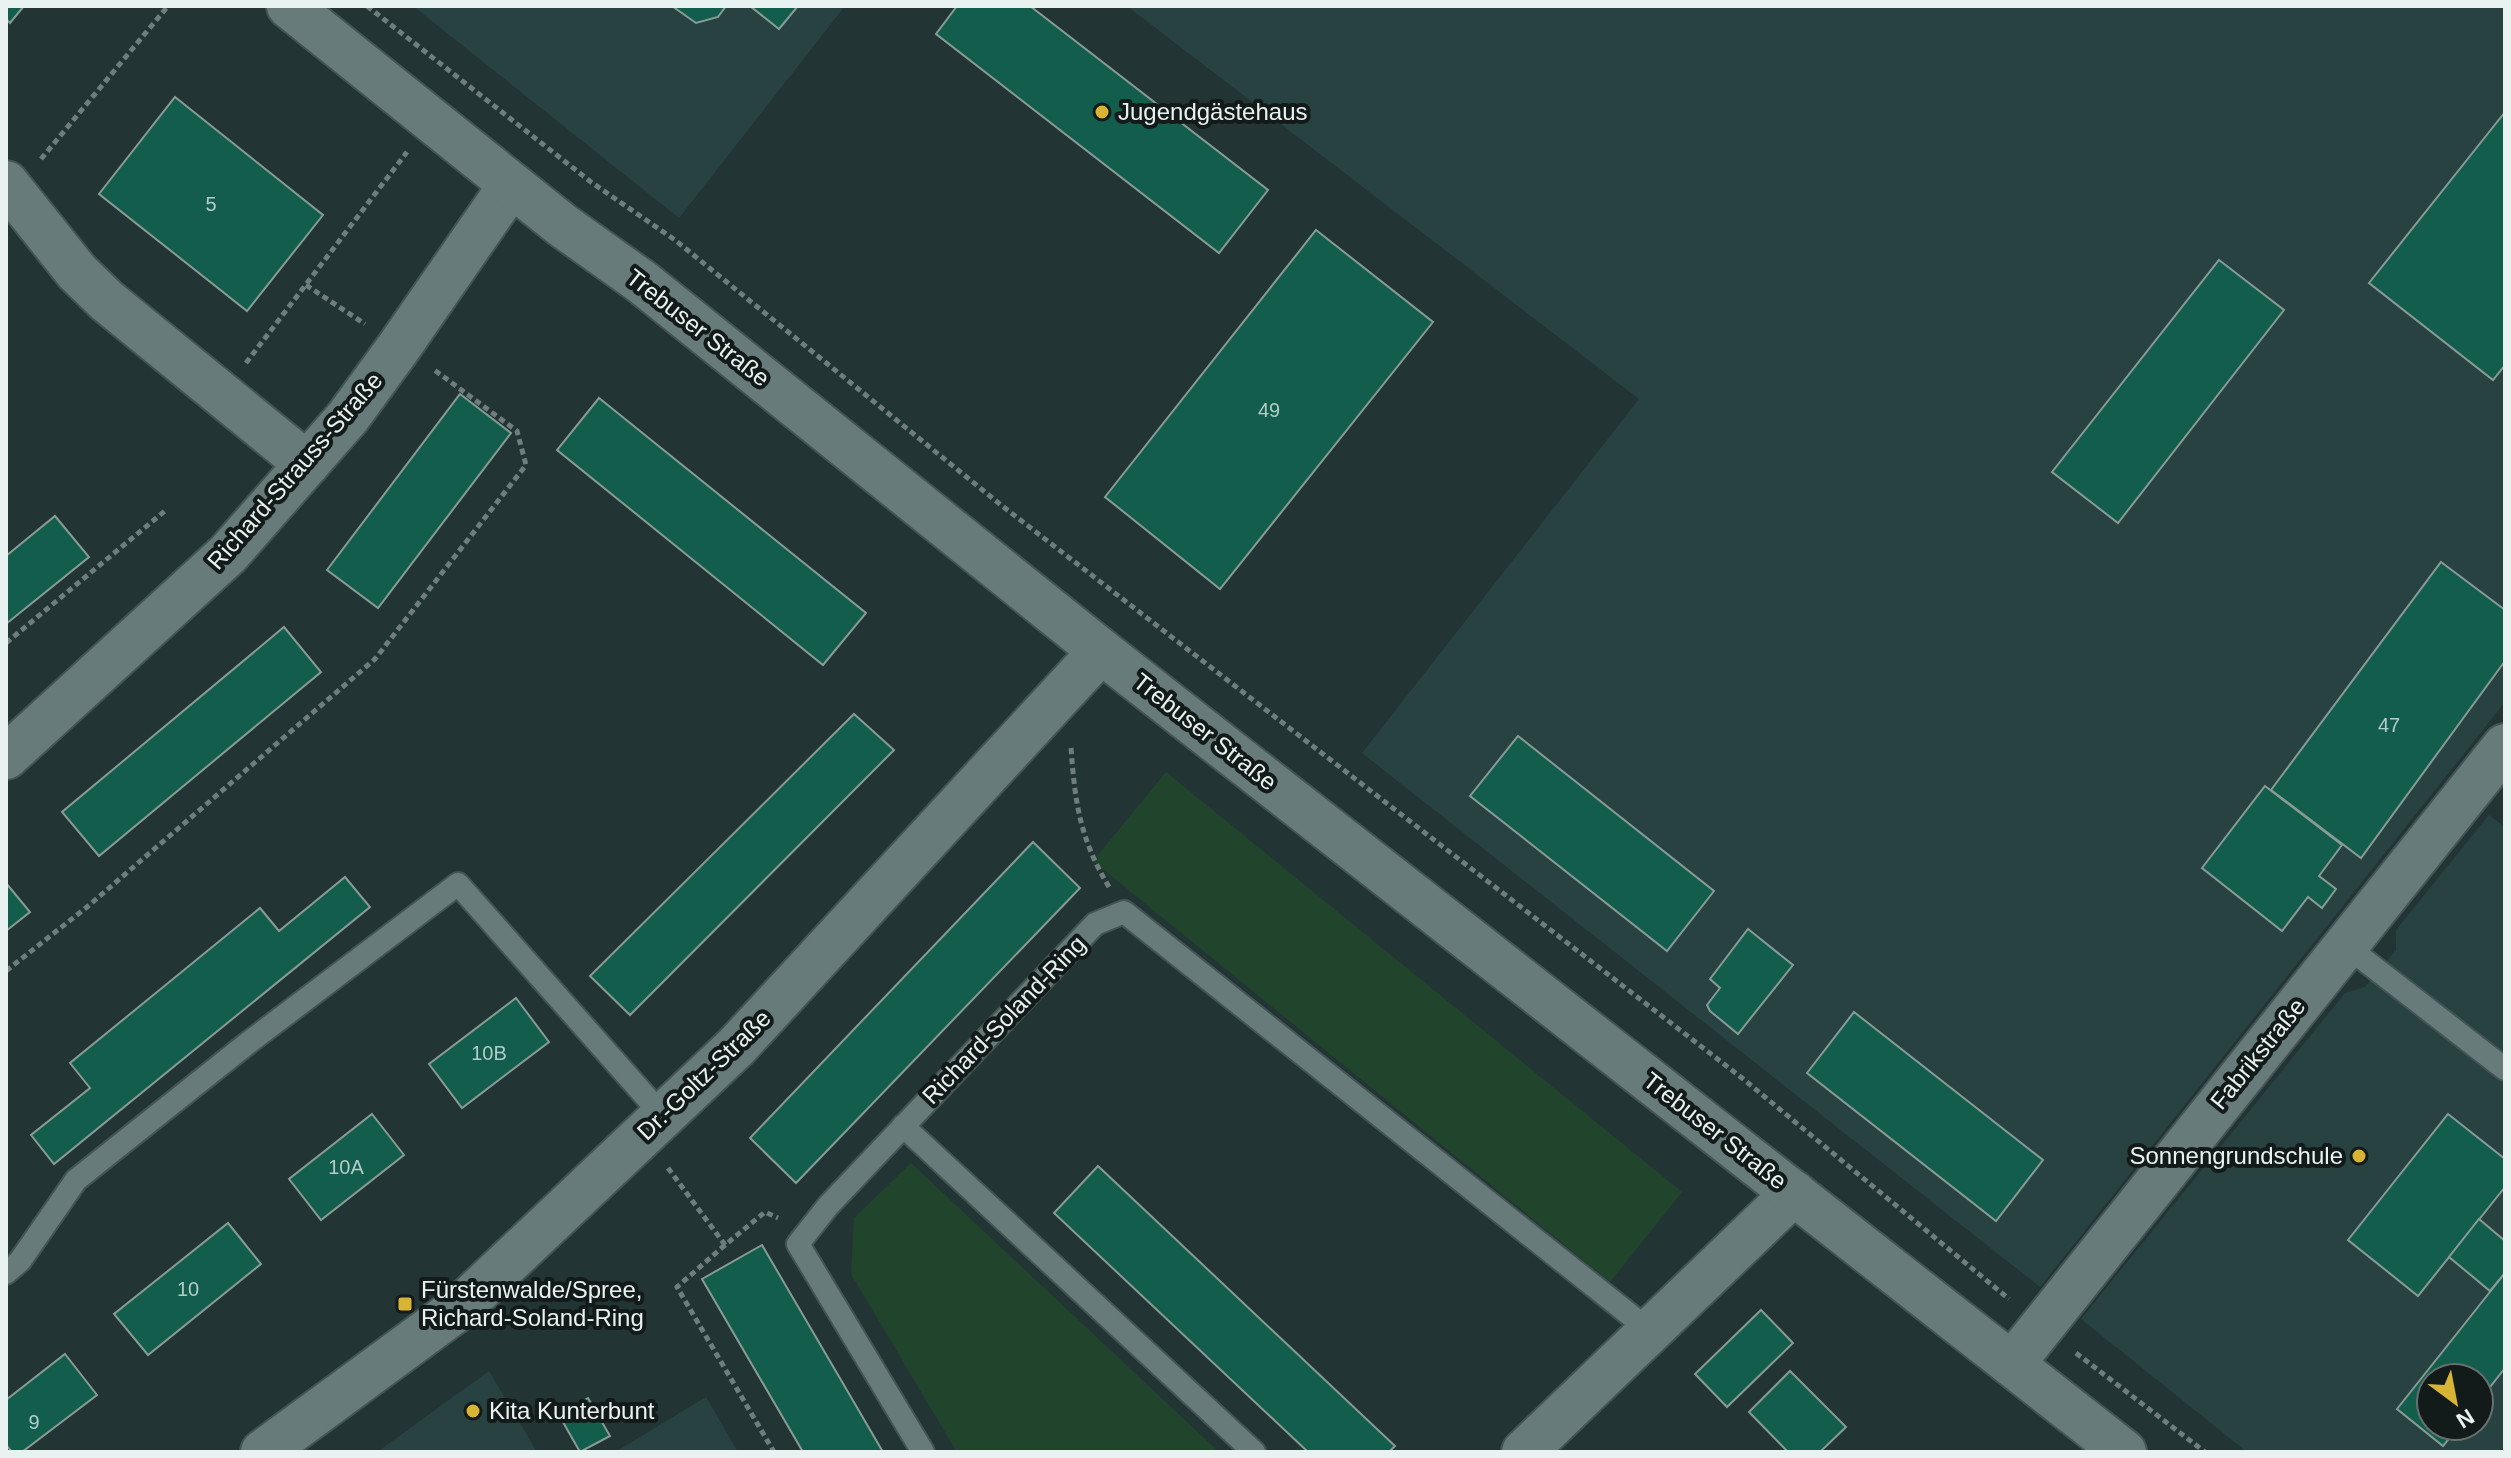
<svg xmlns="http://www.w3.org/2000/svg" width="2511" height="1458" font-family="Helvetica,sans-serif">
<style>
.built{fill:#274241;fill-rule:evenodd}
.green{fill:#20452c}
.building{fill:#135d4c;stroke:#889b94;stroke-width:2}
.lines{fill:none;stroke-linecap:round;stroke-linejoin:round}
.service-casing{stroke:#435453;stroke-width:26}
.minor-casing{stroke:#435453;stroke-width:48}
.tertiary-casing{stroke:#435453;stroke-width:48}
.path{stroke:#6f7e7d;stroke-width:5;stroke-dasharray:6 4;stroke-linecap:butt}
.service{stroke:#677b7a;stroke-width:22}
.minor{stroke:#677b7a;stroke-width:44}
.tertiary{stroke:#677b7a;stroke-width:44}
.poi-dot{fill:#d8b434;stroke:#121a1a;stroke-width:3}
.labels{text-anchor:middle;stroke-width:8;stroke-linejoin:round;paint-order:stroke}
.number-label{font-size:20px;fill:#b2cdc8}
.poi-label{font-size:24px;fill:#e7f2f1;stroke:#121a1a;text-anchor:start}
.street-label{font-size:24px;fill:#e7f2f1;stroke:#121a1a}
</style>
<rect width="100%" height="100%" fill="#223534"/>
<g class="built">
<polygon points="413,6 845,6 679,218"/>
<polygon points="1127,6 2505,6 2505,702 2040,1287 1362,753 1639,399"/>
<path d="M2489,815L2505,827V1452H2247L2081,1319L2345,993L2365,987L2396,950V930ZM2431,1378H2479V1426H2431Z"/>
<polygon points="489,1371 537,1452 377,1452"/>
<polygon points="706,1397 738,1452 615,1452"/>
</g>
<g class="green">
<polygon points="1166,772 1682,1192 1610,1282 1093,861"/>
<polygon points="911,1163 1219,1452 957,1452 851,1274 854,1218"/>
</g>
<g class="building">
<polygon points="6,6 24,6 10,23 6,19"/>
<polygon points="672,6 726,6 718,17 696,23"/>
<polygon points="750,6 798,6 779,29"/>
<polygon points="957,6 1030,6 1268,190 1219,253 936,34"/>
<polygon points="175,97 323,215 247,311 99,194"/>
<polygon points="2505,112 2505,365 2493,380 2369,283"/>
<polygon points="1316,230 1433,322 1220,589 1105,497"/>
<polygon points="2219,260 2284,310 2118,523 2052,472"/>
<polygon points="460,394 511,433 378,608 327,570"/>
<polygon points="599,398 866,613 823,665 557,450"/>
<polygon points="55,516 89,557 6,624 6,556"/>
<polygon points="2441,562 2505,610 2505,661 2361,858 2271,790"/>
<polygon points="284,627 321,672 99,856 62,812"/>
<polygon points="854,714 894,750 630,1015 590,976"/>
<polygon points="1518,736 1714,891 1667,951 1470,796"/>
<polygon points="2265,786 2342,845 2319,876 2336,889 2322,908 2308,897 2282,931 2202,868"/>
<polygon points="1033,842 1080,888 796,1183 750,1138"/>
<polygon points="345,877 370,907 54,1164 31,1135 90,1088 70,1063 260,908 279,931"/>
<polygon points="6,883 30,912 6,931"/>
<polygon points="1748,929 1793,965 1738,1034 1710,1011 1707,1005 1720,988 1710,979"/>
<polygon points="516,998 549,1042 462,1108 429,1064"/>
<polygon points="1854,1012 2043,1160 1996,1221 1807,1073"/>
<polygon points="372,1114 404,1155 321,1220 289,1179"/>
<polygon points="2448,1114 2505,1159 2505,1187 2418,1296 2348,1240"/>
<polygon points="1098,1166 1395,1446 1389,1452 1308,1452 1054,1213"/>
<polygon points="2479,1219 2505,1241 2505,1273 2490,1291 2449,1257"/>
<polygon points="228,1223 261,1264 148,1355 114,1314"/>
<polygon points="762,1245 841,1380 883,1452 803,1452 702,1279"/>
<polygon points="2505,1273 2505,1368 2479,1401 2479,1378 2431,1378 2431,1426 2459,1426 2443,1446 2397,1409"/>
<polygon points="1761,1310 1793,1343 1727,1407 1695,1374"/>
<polygon points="65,1354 97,1395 22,1452 12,1452 6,1445 6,1400"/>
<polygon points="1790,1371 1846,1427 1820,1452 1788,1452 1749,1412"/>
<polygon points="588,1398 610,1436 580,1452 559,1415"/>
</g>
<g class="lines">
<g class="service-casing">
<g id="service">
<polyline points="2345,945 2505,1069"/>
<polyline points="903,1126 1254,1452"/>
<polyline points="6,1273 20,1261 76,1180 248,1043 458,884 663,1116"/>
<polyline points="923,1452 798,1244 828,1206 1095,924 1124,912 1649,1330"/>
</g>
</g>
<g class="minor-casing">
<g id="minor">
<polyline points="6,183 77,272 107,301 307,464"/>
<polyline points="6,757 228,554 348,417 399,347 511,185"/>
<polyline points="2012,1364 2505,746"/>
<polyline points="263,1452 463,1305 737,1046 1101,651"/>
<polyline points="1524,1452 1794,1193"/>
</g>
</g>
<g class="tertiary-casing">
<polyline id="tertiary" points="289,6 562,225 642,282 1101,651 2124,1452"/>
</g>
<g class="path">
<polyline points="367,6 591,182 675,240 1001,505 1742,1078 2009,1299"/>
<polyline points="41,159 168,6"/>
<polyline points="306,285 365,324"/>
<polyline points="246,363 407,152"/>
<polyline points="6,643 166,510"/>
<path d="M1071,748C1075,803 1080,839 1109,887"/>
<polyline points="6,971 87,907 375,659 526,465 517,431 433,369"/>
<polyline points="668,1168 725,1245 765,1212 778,1218"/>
<polyline points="725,1245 677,1287 774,1452"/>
<polyline points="2076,1353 2205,1452"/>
</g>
<use href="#service" class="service"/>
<use href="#minor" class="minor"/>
<use href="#tertiary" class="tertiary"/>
</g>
<g class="poi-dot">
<circle cx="1102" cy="112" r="8"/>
<circle cx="2359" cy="1156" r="8"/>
<rect x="397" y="1296" width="16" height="16" rx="4"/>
<circle cx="473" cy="1411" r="8"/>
</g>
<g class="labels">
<g class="number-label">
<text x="211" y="211">5</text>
<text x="1269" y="417">49</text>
<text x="2389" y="732">47</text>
<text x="489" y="1060">10B</text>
<text x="346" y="1174">10A</text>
<text x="188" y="1296">10</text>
<text x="34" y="1429">9</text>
</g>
<g class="poi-label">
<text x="1118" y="120">Jugendgästehaus</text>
<text x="2343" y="1164" text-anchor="end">Sonnengrundschule</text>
<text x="421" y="1298">Fürstenwalde/Spree,<tspan x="421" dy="28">Richard-Soland-Ring</tspan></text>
<text x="489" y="1419">Kita Kunterbunt</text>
</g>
<g class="street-label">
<text transform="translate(698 328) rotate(38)" y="8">Trebuser Straße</text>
<text transform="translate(295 471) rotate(-49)" y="8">Richard-Strauss-Straße</text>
<text transform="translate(1205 732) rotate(38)" y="8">Trebuser Straße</text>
<text transform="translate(1004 1020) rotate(-46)" y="8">Richard-Soland-Ring</text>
<text transform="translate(2258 1054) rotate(-51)" y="8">Fabrikstraße</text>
<text transform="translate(704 1075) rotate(-44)" y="8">Dr.-Goltz-Straße</text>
<text transform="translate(1715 1131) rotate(38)" y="8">Trebuser Straße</text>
</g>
</g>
<rect width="2511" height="1458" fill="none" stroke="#e7f2f1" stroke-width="16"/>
<g transform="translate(2455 1402) rotate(148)"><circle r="38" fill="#121a1a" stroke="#677070" stroke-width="2"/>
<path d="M0-6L14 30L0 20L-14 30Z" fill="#d8b434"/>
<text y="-12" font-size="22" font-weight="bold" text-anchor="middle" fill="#e7f2f1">N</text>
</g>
</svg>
